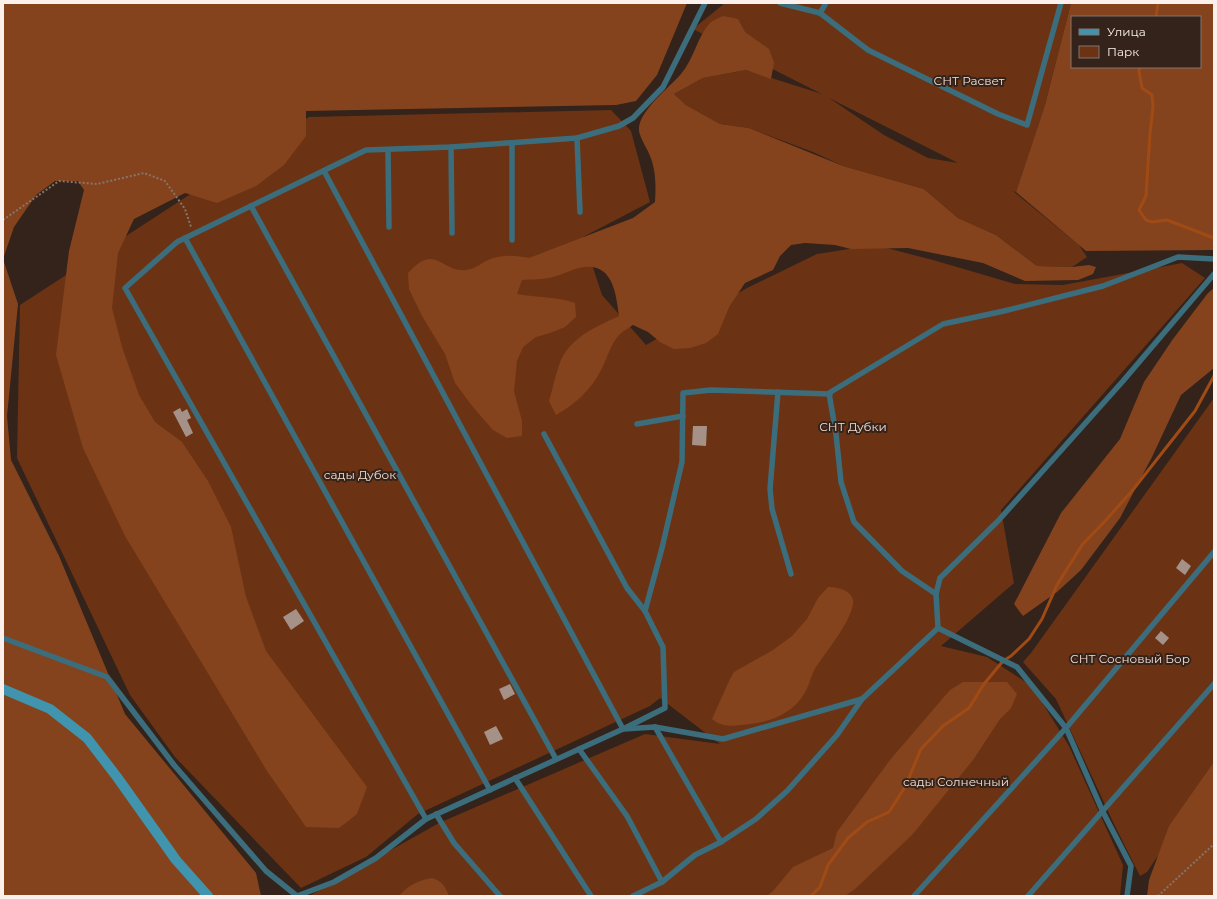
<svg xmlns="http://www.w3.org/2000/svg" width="1217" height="899" font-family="Montserrat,sans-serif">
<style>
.green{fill:#6b3313;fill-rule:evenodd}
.forest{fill:#85431d;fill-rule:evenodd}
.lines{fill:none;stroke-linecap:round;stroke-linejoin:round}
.stream{stroke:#a04b15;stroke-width:3}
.building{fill:#a59188}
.path{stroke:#84766f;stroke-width:2;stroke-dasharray:2 2;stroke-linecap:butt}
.lane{stroke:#3c6d7c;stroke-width:5.5}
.secondary{stroke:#4094ad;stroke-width:10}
.labels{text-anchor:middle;stroke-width:4;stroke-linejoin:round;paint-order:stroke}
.park-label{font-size:12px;fill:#f6ddd1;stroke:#33231b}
</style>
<rect width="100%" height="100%" fill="#33231b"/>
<g class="green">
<path d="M725,3H1071L1045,105L1016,192L1013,191L1079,245L1087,257L1072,267L1037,266L996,235L958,218L924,189L843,166L813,152L749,128L720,124L686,105L674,94L703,78L746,70L822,94L693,29ZM829,98L958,163L928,158L884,135Z"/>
<polygon points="611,110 631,131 650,202 583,237 602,295 646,345 749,287 817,254 875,245 933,260 1015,284 1063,285 1182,263 1205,278 1001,510 1014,583 941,646 987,657 1032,686 1069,746 1123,865 1120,896 309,896 439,823 645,734 720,744 660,698 650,706 418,814 366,857 301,888 175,757 130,695 17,458 20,305 309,117"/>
<polygon points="1214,398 1214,772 1147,872 1140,876 1114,824 1056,699 1023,662 1031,653"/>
</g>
<g class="forest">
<polygon points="3,3 687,3 657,75 636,101 616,105 306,111 306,136 284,165 256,186 217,203 185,193 134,219 118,253 112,308 122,347 139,395 155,422 182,442 208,481 231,527 246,597 266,651 367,787 357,814 339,828 306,827 267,771 125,536 83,448 56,355 69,251 84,190 78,181 55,181 36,195 14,227 3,259 18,304 7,416 11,460 59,556 125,714 256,873 261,896 3,896"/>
<path d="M1071,3H1214V250L1086,251L1016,192L1045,105ZM1072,17H1200V67H1072Z"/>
<path d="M723,16L738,19L745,32L769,49L774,63L771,79L746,70L703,78L674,94L686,105L720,124L749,128L843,166L924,189L958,218L996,235L1037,266L1072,267L1089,265L1096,267L1093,274L1078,280L1025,281L983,263L908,248L851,249L835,245L805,243L791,245L780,256L773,270L745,283L729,307L718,334L706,343L690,348L674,349L660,342L648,332L633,325C629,328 624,330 620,334C610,344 607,360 600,372C590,391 574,405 556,415L549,401C553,388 556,372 561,360C572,336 598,326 619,316C616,292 612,260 579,268C570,270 562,275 553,277C543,280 531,279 522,280L517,294C537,298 556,296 575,303L576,317L565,327L550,333L536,337L523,347L517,361L514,391L522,421V436L507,438L493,430L473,407L455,383L445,354L422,316L409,289L408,273C414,267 421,259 431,259C441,260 451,270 460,270C472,271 477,266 486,261C500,254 514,255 529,258L633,218L655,202C656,187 656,170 650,156C648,150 640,138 639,131C637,112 670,87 681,74C694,59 697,37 710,23C713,20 719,18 723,16Z"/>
<polygon points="1214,288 1214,368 1181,395 1152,457 1120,518 1081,570 1057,592 1023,616 1014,604 1061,513 1120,439 1144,382 1173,339 1208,293"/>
<path d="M828,587C837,587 851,590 853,600C855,616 827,651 818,664C811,673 810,685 804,694C791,716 764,724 741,725C730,726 722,727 712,719L730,679L734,672L773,650L792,636L807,619L818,598Z"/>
<polygon points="963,682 1007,682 1017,694 1011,708 1000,719 973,760 912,835 855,889 845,896 767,896 773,891 793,867 833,848 837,832 890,760 950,690"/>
<polygon points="1214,762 1214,896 1147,896 1149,880 1169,826"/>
<path d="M432,878C442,881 445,886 449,896H399C407,886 419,880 432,878Z"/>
</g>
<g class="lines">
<g class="stream">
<polyline points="1156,17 1158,3"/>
<polyline points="1140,67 1139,71 1142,88 1152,95 1153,106 1150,134 1146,196 1139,210 1146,220 1152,222 1167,220 1214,238"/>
<polyline points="811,896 820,887 828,865 848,838 867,822 889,812 905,787 921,749 943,726 969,708 984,684 1003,661 1011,656 1029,639 1042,619 1057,585 1082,545 1105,521 1132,491 1195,411 1214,376"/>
</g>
</g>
<g class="building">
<polygon points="180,408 182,412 187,409 191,418 187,420 193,433 186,437 173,412"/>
<polygon points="693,426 707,426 706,446 692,445"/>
<polygon points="1182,559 1191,566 1185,575 1176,568"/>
<polygon points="296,609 304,621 291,630 283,617"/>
<polygon points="1161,631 1169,638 1163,645 1155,638"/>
<polygon points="510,684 515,694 504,700 499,689"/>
<polygon points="496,726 503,739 490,745 484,732"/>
</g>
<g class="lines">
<g class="path">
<polyline points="3,220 59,181 97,184 144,173 165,181 185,209 191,227"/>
<polyline points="1158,896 1214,844"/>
</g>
<g class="lane">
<polyline points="780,3 820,13 826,3"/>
<polyline points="820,13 868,50 998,114 1027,125 1061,3"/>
<polyline points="577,138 580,212"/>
<polyline points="512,143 512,240"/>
<polyline points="451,147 452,233"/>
<polyline points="388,150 389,227"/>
<polyline points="324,171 623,729 665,708 663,647 645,611 662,548 682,462 683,393 711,390 830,394"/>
<polyline points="251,206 556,759"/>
<polyline points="185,238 490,790"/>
<polyline points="778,392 770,489 772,509 791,574"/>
<polyline points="637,424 683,416"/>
<polyline points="544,434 627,588 645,611"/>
<polyline points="936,594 902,571 854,522 841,482 836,434 829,393 943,324 1004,311 1103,286 1178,257 1214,259"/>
<polyline points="938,628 936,594 940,578 998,521 1123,381 1214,274"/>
<polyline points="3,638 107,677 174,765 266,871 297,896 334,882 376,858 426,819 623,729 655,727 723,739 862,699 938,628 1017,667 1066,728 1103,812 1131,866 1127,896"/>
<polyline points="655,727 721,842"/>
<polyline points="579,749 627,816 662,882"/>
<polyline points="515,778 591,896"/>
<polyline points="436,814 454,843 500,896"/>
<polyline points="426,819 125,288 177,242 366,150 451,147 577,138 619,126 633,118 663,87 705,3"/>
<polyline points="633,896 662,882 695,855 721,842 756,819 787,791 837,735 862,699"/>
<polyline points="914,896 1066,728 1214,552"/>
<polyline points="1028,896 1214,684"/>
</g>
<polyline class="secondary" points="3,689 50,709 87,738 117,777 176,860 208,896"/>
</g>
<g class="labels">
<g class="park-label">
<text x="969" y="85">СНТ Расвет</text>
<text x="853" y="431">СНТ Дубки</text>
<text x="360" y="479">сады Дубок</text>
<text x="1130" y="663">СНТ Сосновый Бор</text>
<text x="956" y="786">сады Солнечный</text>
</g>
</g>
<rect width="1217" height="899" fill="none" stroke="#fbf0eb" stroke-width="8"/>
<rect x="1071" y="16" width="130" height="52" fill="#33231b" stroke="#83756e"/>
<rect x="1079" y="29" width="20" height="6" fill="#4094ad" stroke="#83756e"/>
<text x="1107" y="36" font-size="12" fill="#fbf0eb">Улица</text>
<rect x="1079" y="46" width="20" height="12" fill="#6b3313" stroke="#83756e"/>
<text x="1107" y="56" font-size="12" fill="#fbf0eb">Парк</text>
</svg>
